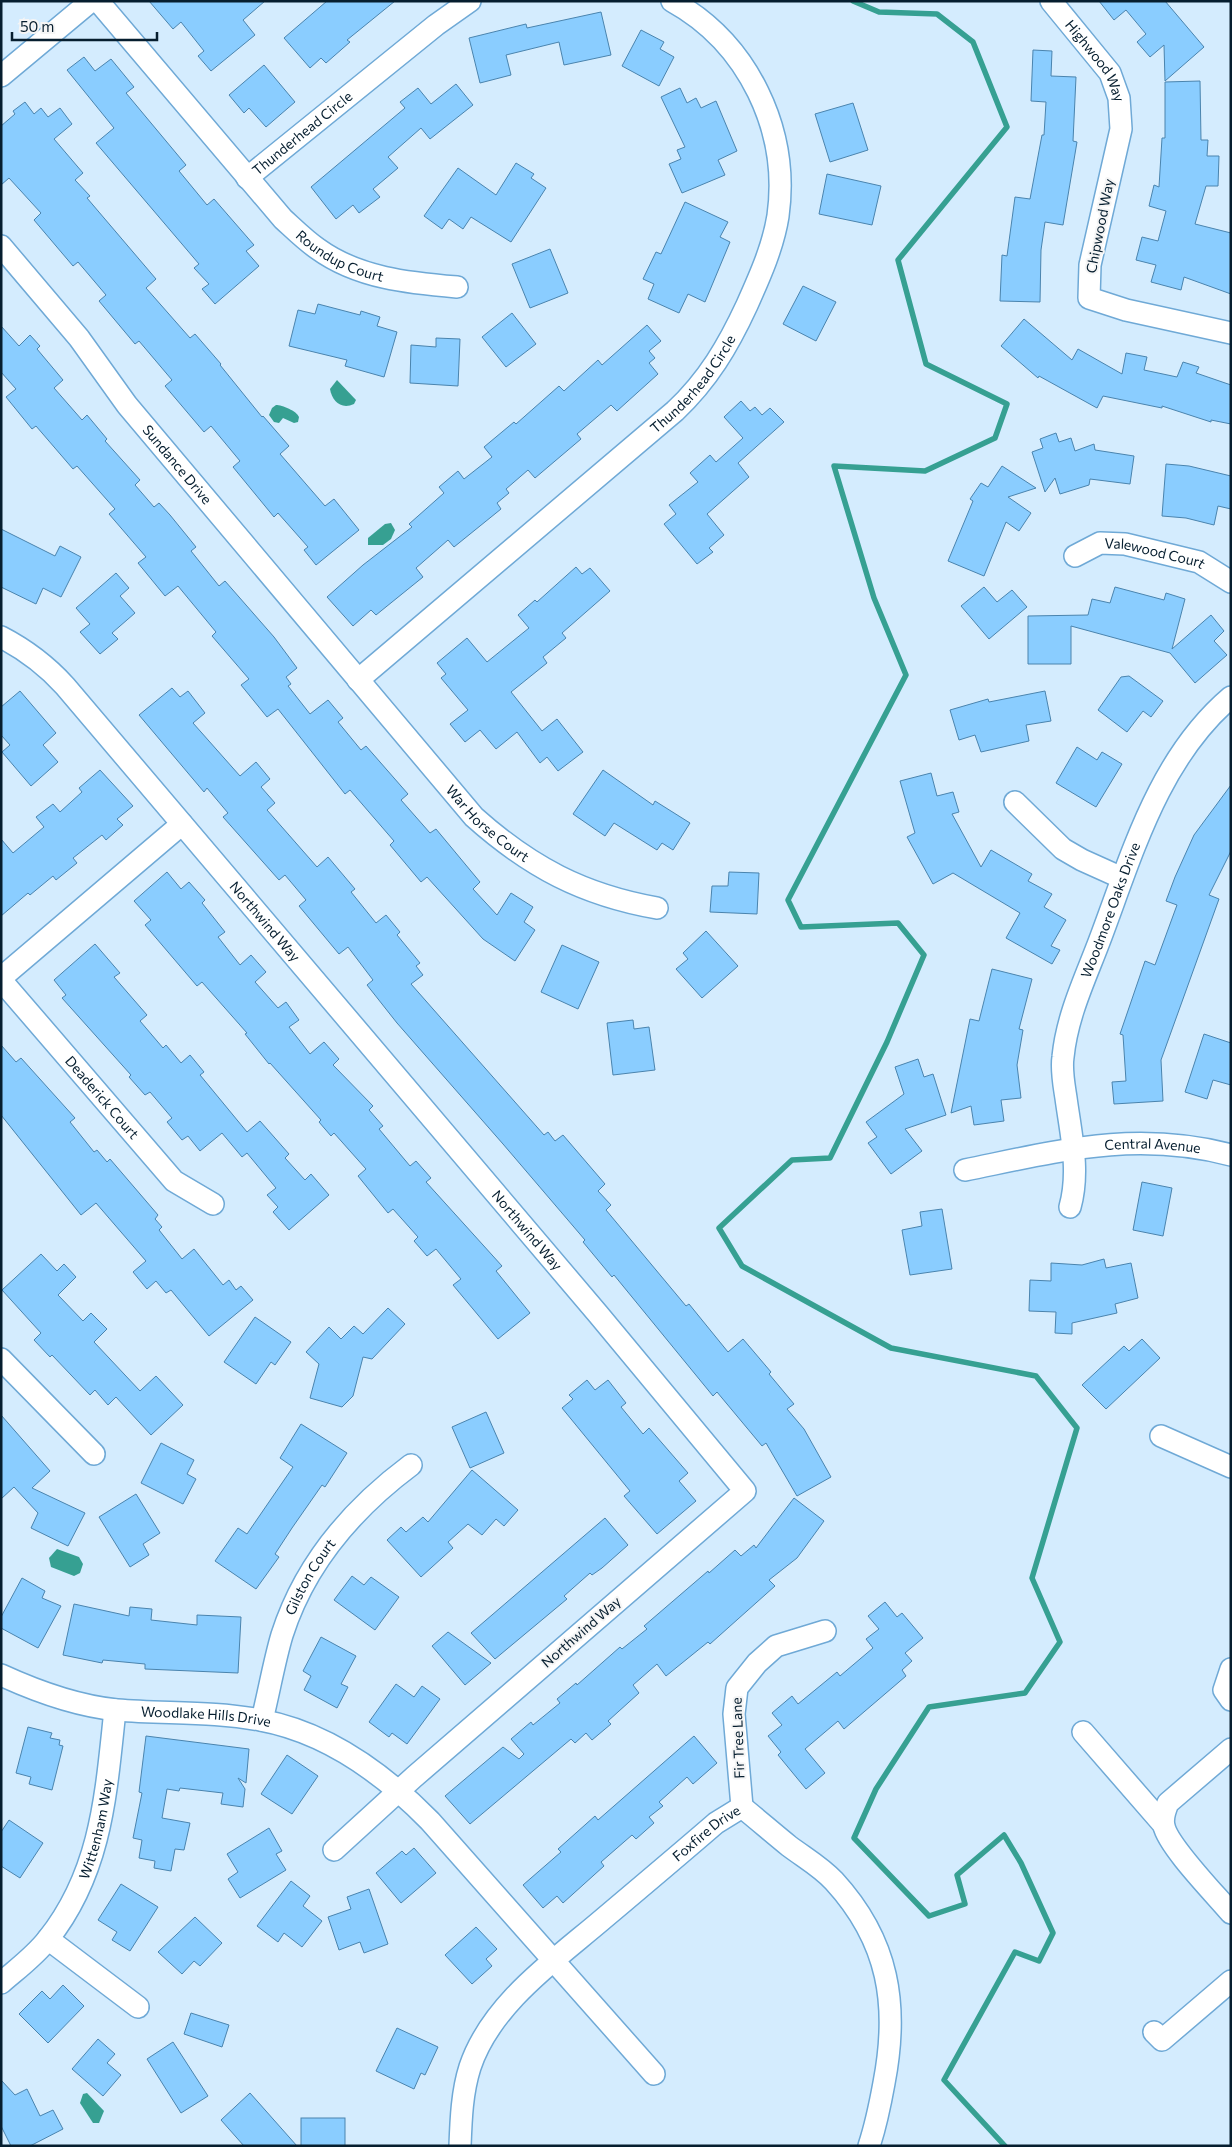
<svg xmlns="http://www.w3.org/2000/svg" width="1232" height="2147" font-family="Commissioner,sans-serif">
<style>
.water{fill:#36a092}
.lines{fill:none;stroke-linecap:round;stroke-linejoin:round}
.stream{stroke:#36a092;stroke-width:5.5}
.building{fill:#8acdff;stroke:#4a84ae}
.minor-casing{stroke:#6fa9d6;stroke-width:24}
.minor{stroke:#fff;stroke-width:21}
.labels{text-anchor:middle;stroke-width:4;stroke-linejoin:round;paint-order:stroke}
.street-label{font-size:14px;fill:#061e2f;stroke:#f5f5f5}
</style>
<rect width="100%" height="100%" fill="#d4ecfe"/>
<g class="water">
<path d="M337,380L356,400L354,404C341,410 332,401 330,389Z"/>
<path d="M276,405C282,405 297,411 299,417L298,422L294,423L283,418L279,423L274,422L269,415L272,408Z"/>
<polygon points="391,523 395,530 391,539 383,545 368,545 368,538 385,524"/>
<polygon points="57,1549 79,1557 83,1564 80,1573 74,1576 51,1567 49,1558"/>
<polygon points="87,2093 104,2111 99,2123 93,2123 80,2103 83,2094"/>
</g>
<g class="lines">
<polyline class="stream" points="853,1 879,12 937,14 973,42 1007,127 898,260 926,364 1007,404 995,438 925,471 834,466 874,598 906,675 788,900 801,927 898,923 924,955 887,1042 830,1158 792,1160 719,1228 742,1266 891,1348 1036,1376 1077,1428 1032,1578 1060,1642 1025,1693 929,1707 876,1789 854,1838 929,1916 965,1904 957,1875 1004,1835 1021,1863 1053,1933 1039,1961 1015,1952 944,2080 1005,2146"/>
</g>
<g class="building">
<polygon points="149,1 265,1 243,20 255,35 211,71 198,56 204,51 181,22 173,29"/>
<polygon points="327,1 395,1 347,40 350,42 326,63 321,58 310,68 284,38"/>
<polygon points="1099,1 1165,1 1204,47 1165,81 1164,45 1150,57 1137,42 1146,34 1126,10 1114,20"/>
<polygon points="601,12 611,55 564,65 559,42 506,55 511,75 480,83 469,38 526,24 527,28"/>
<polygon points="641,30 664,42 660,49 674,57 659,86 622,66"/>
<polygon points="1033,50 1052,51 1051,76 1076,77 1073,141 1077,142 1063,225 1045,222 1041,250 1040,302 1000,301 1002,255 1007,256 1015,197 1030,199 1042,135 1044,135 1046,102 1031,101"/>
<polygon points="84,57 95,71 111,59 134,87 126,93 186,165 179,171 207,205 214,199 254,245 246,251 259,266 215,304 202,289 209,284 194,268 199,264 96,143 114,128 67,70"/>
<polygon points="264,65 295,102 266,127 249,108 244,113 229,95"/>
<polygon points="1200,81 1201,140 1208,140 1207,156 1219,156 1218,186 1206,186 1195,224 1231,233 1231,294 1184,277 1181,290 1151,282 1156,265 1136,260 1142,237 1158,241 1166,211 1149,206 1154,185 1159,187 1162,138 1165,138 1165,82"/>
<polygon points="456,84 473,105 430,139 421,128 388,157 398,168 373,189 380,197 359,213 353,205 336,219 311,187 405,108 400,102 418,88 431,104"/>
<polygon points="680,88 687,103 696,98 701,108 716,101 737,151 718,160 725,175 682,193 669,164 681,159 677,150 685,147 661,97"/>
<polygon points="25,102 34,114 41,108 48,117 60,108 72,124 54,139 83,173 75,180 90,196 87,198 156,279 146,288 190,338 195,334 221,364 220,365 262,417 263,416 289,446 280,454 325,506 334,499 359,530 316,565 304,550 308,547 278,513 274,517 233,467 240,461 211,426 204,432 165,386 172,380 139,341 135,344 99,301 106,295 78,262 73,266 34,220 41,213 9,178 1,185 1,126 15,114 13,111"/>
<polygon points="853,103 868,150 830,162 815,114"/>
<polygon points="516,163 534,174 531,178 546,188 511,242 471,217 463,229 449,219 442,229 424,216 458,168 496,195"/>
<polygon points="827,174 881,186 872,225 819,214"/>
<polygon points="685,202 728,222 720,237 730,242 705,302 688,294 679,313 648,299 654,284 643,279 656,252 661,254"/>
<polygon points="550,249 568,293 530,308 512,264"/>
<polygon points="803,286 836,302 816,341 783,324"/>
<polygon points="318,304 360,315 361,311 380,317 377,326 397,332 384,377 345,366 347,360 289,346 298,310 315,314"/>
<polygon points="512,313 536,344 506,367 482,337"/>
<polygon points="1024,319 1072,360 1078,349 1122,374 1126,353 1147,357 1144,370 1177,377 1183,362 1199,367 1196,373 1231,385 1231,424 1211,420 1211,422 1162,406 1162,408 1103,396 1097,408 1039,376 1038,378 1001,346"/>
<polygon points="647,325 661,341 649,351 655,358 649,363 658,374 617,411 611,405 577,434 581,439 535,478 528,470 506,489 509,493 497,503 501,509 454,547 448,540 416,568 423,577 376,615 371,610 353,626 327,597 363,565 412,527 409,524 444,493 439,487 458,471 464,479 492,457 484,447 514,422 516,424 559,386 564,391 598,360 602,365"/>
<polygon points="1,326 19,346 30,335 40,346 37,349 63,380 54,388 82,420 87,415 107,439 105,441 140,480 135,485 154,507 159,503 170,515 196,547 191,551 219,586 225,581 274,637 297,668 286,677 291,684 288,686 310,714 328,700 343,718 338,722 361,750 366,746 408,794 401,800 430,833 436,829 480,882 473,889 497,915 511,893 533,907 524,922 535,930 515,961 483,939 427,877 421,882 390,845 394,841 350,790 345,794 278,709 267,717 241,685 249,679 212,636 216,632 178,586 165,596 138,563 146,557 109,514 115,509 77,466 73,469 36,426 32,429 6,397 16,389 1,372"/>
<polygon points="436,338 460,339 458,386 410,383 411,345 436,347"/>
<polygon points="741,401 750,411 755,407 762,415 770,408 784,422 738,463 749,477 707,514 724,535 709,548 713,552 697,564 664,524 676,514 669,505 698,482 690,473 710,455 716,462 743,438 724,417"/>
<polygon points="1056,433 1059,442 1071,438 1075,451 1094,444 1095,450 1134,456 1130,484 1090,479 1089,485 1060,494 1055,478 1045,492 1032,452 1043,448 1040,439"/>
<polygon points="1166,464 1189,466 1231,476 1231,509 1218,506 1214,525 1186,518 1162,516"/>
<polygon points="1002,466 1036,488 1008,497 1031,513 1019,531 1006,522 984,576 948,561 973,501 970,499 981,483 988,487"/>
<polygon points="1,529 55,556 60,546 81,557 61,597 43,588 36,604 1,587"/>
<polygon points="576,567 582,574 590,568 610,591 562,633 566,638 543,657 547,663 511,692 542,731 557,719 583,752 558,771 547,757 540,763 517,732 496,749 480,730 465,742 450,724 468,710 441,678 446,674 437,663 467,638 487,662 529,628 518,615 535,600 537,602"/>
<polygon points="116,573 129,588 120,596 135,613 112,633 118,639 100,654 80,632 90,624 76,608"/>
<polygon points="984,587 997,602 1012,590 1027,607 989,639 961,606"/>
<polygon points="1115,587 1164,600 1166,593 1185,599 1172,649 1211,615 1224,631 1214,641 1227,655 1195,683 1170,653 1071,626 1071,664 1028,664 1028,616 1088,615 1092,599 1110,603"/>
<polygon points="1129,676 1163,701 1151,717 1143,711 1127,732 1098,710 1121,677"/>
<polygon points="172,688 180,697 188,691 205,713 193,723 240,776 256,762 270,779 261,787 275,803 267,810 317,867 328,857 355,889 351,892 376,923 386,915 400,932 397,935 420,963 416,966 423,975 411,984 544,1135 548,1132 555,1141 563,1135 605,1184 598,1191 611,1205 606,1210 686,1306 689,1304 728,1352 743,1339 771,1372 769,1374 794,1404 787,1409 804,1429 831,1477 797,1496 766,1443 762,1446 717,1392 713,1396 614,1275 612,1277 583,1242 585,1240 503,1144 397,1023 367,985 373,980 348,947 339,954 299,906 306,900 285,875 279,880 223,817 228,813 207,788 204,792 139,715"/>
<polygon points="20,691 56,733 43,745 58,762 31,786 2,752 10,745 1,735 1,707"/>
<polygon points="1045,691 1051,721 1026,725 1029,741 981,752 975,735 959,740 950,710 988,699 989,702"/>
<polygon points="1077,747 1097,760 1102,752 1122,764 1096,807 1056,783"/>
<polygon points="100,770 133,806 117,819 123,825 106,840 102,835 73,858 77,863 56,880 53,876 30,895 28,893 1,916 1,839 13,853 44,827 36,817 53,804 60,812 82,792 79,788"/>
<polygon points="603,770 653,805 655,801 690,823 673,850 662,843 657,850 614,823 605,836 573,814"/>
<polygon points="931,773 937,796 953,792 959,812 952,814 981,867 991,850 1032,874 1028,881 1052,894 1044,907 1066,920 1051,946 1060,950 1052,964 1006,938 1020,913 953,873 933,884 907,837 915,833 900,781"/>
<polygon points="1231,785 1231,851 1209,895 1219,899 1161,1060 1163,1101 1114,1104 1112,1082 1126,1081 1123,1035 1120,1034 1145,961 1155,965 1177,905 1166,901 1175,877 1194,835"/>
<polygon points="167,872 181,889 189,882 205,900 202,903 225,932 218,937 240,965 251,955 266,972 255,982 278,1008 286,1002 299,1020 289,1027 310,1054 324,1042 339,1059 333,1065 373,1106 369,1110 383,1126 379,1129 410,1166 416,1161 431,1178 426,1182 502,1266 496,1271 530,1313 498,1339 453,1285 461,1279 436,1249 427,1256 414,1241 418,1237 393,1209 388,1213 358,1176 366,1169 334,1133 331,1136 319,1122 321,1120 270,1063 269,1064 245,1034 247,1033 202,982 197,986 145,925 151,920 134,901"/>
<polygon points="729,872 759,873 757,914 710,912 712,886 728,886"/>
<polygon points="706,931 738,966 702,998 676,969 688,959 683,953"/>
<polygon points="95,944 120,973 114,977 147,1015 140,1021 163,1048 166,1045 181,1063 190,1055 204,1072 200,1075 247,1132 260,1121 289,1154 285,1158 305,1180 311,1174 329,1195 289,1230 273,1212 278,1207 267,1195 276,1188 247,1153 242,1157 222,1133 200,1151 188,1136 182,1140 167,1122 172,1118 150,1092 145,1095 129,1077 131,1075 62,998 66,995 54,980"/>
<polygon points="562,945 599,962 578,1009 541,992"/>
<polygon points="992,969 1032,979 1019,1029 1023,1030 1017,1065 1021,1098 1001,1100 1004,1121 974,1125 971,1106 951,1113 970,1019 979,1021"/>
<polygon points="633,1020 634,1029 649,1027 655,1070 613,1075 607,1023"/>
<polygon points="1204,1034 1231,1043 1231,1085 1213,1080 1207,1099 1185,1092"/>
<polygon points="1,1045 16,1062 21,1058 75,1118 70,1122 94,1152 97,1150 107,1162 110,1159 158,1215 155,1219 162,1227 159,1230 182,1259 194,1249 223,1285 229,1280 236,1290 241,1286 253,1300 209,1336 171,1290 166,1293 156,1281 147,1289 133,1272 146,1261 96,1203 81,1215 1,1115"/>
<polygon points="918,1059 924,1077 933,1074 946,1115 905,1129 922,1151 891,1174 868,1143 877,1137 866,1122 904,1094 895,1067"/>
<polygon points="1142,1182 1172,1188 1163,1236 1133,1230"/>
<polygon points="942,1209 952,1269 910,1275 902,1230 922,1226 920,1212"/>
<polygon points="41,1254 57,1271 64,1264 76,1277 58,1295 83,1321 91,1313 107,1329 94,1342 140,1391 156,1376 183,1405 151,1435 116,1397 108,1405 95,1390 90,1395 52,1355 50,1357 34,1340 41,1333 2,1290"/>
<polygon points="1104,1259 1106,1268 1131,1263 1138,1298 1115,1304 1117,1313 1072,1323 1072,1334 1055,1333 1056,1312 1029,1311 1030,1280 1051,1281 1051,1263 1082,1265"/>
<polygon points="388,1308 405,1324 372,1359 363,1357 353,1396 342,1407 310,1398 319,1364 306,1352 329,1327 341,1339 354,1326 363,1334"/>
<polygon points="255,1317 291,1342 275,1365 271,1362 256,1384 224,1362"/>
<polygon points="1142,1339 1160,1358 1106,1409 1082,1385 1124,1346 1129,1351"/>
<polygon points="587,1380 595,1390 608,1380 626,1403 621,1407 643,1434 649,1428 688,1473 679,1481 696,1501 657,1534 624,1496 630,1491 562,1408 573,1399 569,1395"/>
<polygon points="486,1412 504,1453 470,1468 452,1427"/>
<polygon points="1,1415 50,1471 32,1488 85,1513 68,1546 31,1528 38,1513 14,1487 1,1499"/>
<polygon points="301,1424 347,1453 325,1487 322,1485 292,1528 275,1554 279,1557 256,1589 215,1561 238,1528 247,1534 293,1467 280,1458"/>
<polygon points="161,1443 194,1460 187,1474 196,1479 183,1504 141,1483"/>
<polygon points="472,1470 518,1510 504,1526 496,1519 482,1535 468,1524 448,1542 453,1548 421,1577 387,1540 401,1527 406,1532 423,1517 428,1522"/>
<polygon points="136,1494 160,1533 143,1544 149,1555 130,1567 99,1517"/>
<polygon points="794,1498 824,1521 797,1558 769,1580 775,1586 710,1644 708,1642 666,1676 657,1664 633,1685 639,1693 608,1721 611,1724 592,1740 586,1733 575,1743 571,1739 470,1824 445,1796 503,1747 519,1759 524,1754 511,1739 531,1722 533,1725 560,1703 557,1699 576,1683 577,1685 620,1647 622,1649 647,1629 644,1626 708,1571 709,1573 735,1550 741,1556 754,1545 756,1548"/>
<polygon points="605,1518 628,1545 602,1568 592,1575 590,1573 564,1596 567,1599 495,1659 471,1633"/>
<polygon points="352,1576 364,1585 371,1577 399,1597 375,1630 334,1600"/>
<polygon points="22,1578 45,1591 42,1598 61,1606 38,1648 1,1628 1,1617"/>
<polygon points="885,1602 897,1617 902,1613 923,1638 905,1653 912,1661 902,1670 906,1676 844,1729 838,1721 805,1749 825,1773 806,1789 778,1755 781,1752 768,1736 782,1725 772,1713 792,1696 798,1704 837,1672 840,1676 873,1648 866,1639 879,1629 868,1616"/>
<polygon points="74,1604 129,1616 130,1607 152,1609 151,1620 197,1625 197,1615 241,1617 238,1673 145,1669 145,1664 103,1660 102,1663 63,1655"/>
<polygon points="448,1632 491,1663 465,1685 432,1646"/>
<polygon points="321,1637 356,1656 341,1684 348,1687 337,1708 304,1690 311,1676 303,1671"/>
<polygon points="396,1684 414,1697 422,1686 440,1699 407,1744 392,1733 389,1737 369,1722"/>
<polygon points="28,1727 52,1733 50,1738 60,1740 59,1745 63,1746 52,1790 29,1784 31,1777 16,1773"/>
<polygon points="146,1736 249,1749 246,1783 238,1778 245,1789 243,1807 221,1804 223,1793 180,1788 179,1791 167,1789 162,1818 190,1823 184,1850 175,1849 171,1871 154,1868 155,1861 139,1858 142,1840 133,1838 142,1793 139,1792"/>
<polygon points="694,1736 717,1763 693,1784 687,1777 659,1802 663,1806 649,1817 654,1823 636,1839 632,1835 601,1862 604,1866 563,1903 557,1896 543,1908 523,1885 561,1852 558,1849 595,1816 598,1820"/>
<polygon points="287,1755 318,1776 292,1814 261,1794"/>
<polygon points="9,1820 43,1843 20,1878 1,1866 1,1832"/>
<polygon points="269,1828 282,1851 276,1854 286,1870 240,1898 228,1879 238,1872 227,1854"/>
<polygon points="414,1848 436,1873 401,1903 376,1873 402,1851 406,1855"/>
<polygon points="291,1881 310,1896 303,1906 322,1921 302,1947 284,1933 278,1942 257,1926"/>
<polygon points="121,1884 158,1907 130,1951 112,1940 117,1932 98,1920"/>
<polygon points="369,1889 388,1944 364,1953 360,1942 339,1950 328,1917 351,1909 347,1897"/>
<polygon points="195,1917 222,1943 200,1966 194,1961 182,1974 158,1952"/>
<polygon points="476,1927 497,1949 486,1959 492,1966 472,1984 445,1955"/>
<polygon points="63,1985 84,2006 48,2043 19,2014 42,1991 50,1999"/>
<polygon points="191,2013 229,2025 222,2047 184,2034"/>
<polygon points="397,2028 438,2047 425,2075 421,2073 414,2089 376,2071"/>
<polygon points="98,2039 115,2054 107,2063 121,2075 103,2096 72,2069"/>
<polygon points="173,2042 208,2096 181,2113 147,2059"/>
<polygon points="1,2080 15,2095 27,2089 40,2116 53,2110 63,2129 30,2146 11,2146 1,2126"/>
<polygon points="250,2093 297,2146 244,2146 221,2120"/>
<rect x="301" y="2118" width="44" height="28"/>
</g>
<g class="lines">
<g class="minor-casing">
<g id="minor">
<path id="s1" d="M98,1L283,219C294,229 306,241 318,249C358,278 409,283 457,287"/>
<path id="s2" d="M1051,1L1110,73L1119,98L1121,129L1090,265L1089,298L1126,310L1231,333"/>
<polyline points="1,76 91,1"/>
<path id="s3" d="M247,178L436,25L470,1"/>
<path id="s4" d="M1,246L79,338L127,405L474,817C530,867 583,895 657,908"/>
<path id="s5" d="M1075,556L1100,543L1125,544L1199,562L1231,582"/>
<path id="s6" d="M1,637C26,650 46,665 65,686L598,1314L745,1491L414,1777L334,1850"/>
<path id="s7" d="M358,680L675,411C708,380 728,346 747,305C760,276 773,247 778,216C790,130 748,43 672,1"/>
<polyline points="1015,802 1063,849 1082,860 1122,878"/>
<polyline points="1,978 182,824"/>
<path id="s8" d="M1,980L174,1181L213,1204"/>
<path id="s9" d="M965,1170C1059,1151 1135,1130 1231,1155"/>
<path id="s10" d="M1070,1207C1080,1171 1071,1135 1066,1098C1064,1085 1061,1070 1063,1057C1067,1016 1085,979 1099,942C1132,855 1158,759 1231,697"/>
<polyline points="1,1359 94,1454"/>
<polyline points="1161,1436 1231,1467"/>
<polyline points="1231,1669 1224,1690 1231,1700"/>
<path id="s11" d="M1,1675C38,1692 77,1706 117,1710C165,1714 213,1711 260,1720C326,1732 384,1774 430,1821L654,2074"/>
<path id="s12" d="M262,1720C269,1692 274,1662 282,1635C305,1563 352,1509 411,1465"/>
<polyline points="1083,1732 1163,1824"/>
<path d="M1231,1749L1168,1803C1165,1810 1162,1818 1164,1826C1168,1846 1215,1894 1231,1913"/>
<polyline points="742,1807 734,1714 737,1688 757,1663 776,1646 825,1631"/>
<polyline points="48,1939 138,2007"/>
<path id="s13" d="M1,1983C17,1969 35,1956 48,1939C102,1871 106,1793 115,1710"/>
<polyline points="1154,2032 1162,2040 1231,1981"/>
<path id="s14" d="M460,2146C461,2119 462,2092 470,2067C491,2004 555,1960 603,1919C641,1887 679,1855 716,1823L742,1807C758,1820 773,1833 789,1846C805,1858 821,1867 834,1881C889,1941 899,2005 884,2083C880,2105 876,2125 869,2146"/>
</g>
</g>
<use href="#minor" class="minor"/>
</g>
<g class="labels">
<g class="street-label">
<text dy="5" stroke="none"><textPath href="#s2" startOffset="75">Highwood Way</textPath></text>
<text dy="5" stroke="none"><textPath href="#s3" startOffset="71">Thunderhead Circle</textPath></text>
<text transform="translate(1100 226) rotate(-79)" y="5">Chipwood Way</text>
<text dy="5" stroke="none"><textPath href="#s1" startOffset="355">Roundup Court</textPath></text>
<text dy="5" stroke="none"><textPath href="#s7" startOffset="448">Thunderhead Circle</textPath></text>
<text dy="5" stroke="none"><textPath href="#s4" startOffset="281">Sundance Drive</textPath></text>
<text dy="5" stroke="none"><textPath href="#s5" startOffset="84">Valewood Court</textPath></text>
<text dy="5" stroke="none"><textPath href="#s4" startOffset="756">War Horse Court</textPath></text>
<text dy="5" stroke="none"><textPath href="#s10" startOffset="306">Woodmore Oaks Drive</textPath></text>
<text dy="5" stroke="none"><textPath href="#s6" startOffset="390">Northwind Way</textPath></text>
<text dy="5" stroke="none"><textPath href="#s8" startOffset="155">Deaderick Court</textPath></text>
<text dy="5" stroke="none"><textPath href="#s9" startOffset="190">Central Avenue</textPath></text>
<text dy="5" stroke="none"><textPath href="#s6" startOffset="795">Northwind Way</textPath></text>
<text dy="5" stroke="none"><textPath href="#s12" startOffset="152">Gilston Court</textPath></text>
<text transform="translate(581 1632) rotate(-41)" y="5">Northwind Way</text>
<text dy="5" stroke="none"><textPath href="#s11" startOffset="211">Woodlake Hills Drive</textPath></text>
<text transform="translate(738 1738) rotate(-92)" y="5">Fir Tree Lane</text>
<text dy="5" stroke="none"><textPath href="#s13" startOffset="186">Wittenham Way</textPath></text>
<text dy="5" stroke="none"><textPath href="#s14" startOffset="416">Foxfire Drive</textPath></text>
</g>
</g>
<rect width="1232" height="2147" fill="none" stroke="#061e2f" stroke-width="5"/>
<path d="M12 32v8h145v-8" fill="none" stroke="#061e2f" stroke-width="2.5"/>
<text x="20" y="32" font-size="15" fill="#061e2f" stroke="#f5f5f5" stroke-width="4" paint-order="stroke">50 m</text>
</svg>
